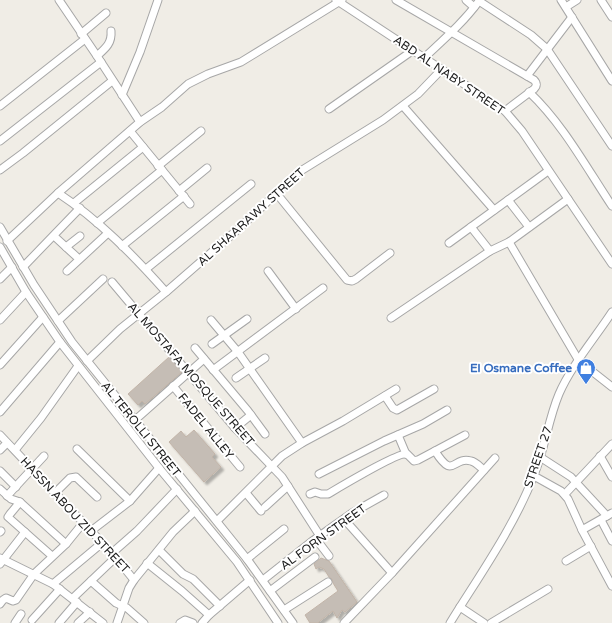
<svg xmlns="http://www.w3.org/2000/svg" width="612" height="623" font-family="'Varela Round',sans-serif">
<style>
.building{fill:#c5bdb5;stroke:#c2b4a8;filter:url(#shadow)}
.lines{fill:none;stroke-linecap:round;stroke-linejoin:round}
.minor-casing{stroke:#a7a7a7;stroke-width:9}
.minor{stroke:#fff;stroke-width:7}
.labels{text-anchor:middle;stroke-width:4;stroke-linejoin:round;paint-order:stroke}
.street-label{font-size:12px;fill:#202020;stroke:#fff}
.shop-label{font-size:12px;font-weight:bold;fill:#366cbe;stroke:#fff;text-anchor:end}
</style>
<defs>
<filter id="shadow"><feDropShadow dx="3" dy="3" stdDeviation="1" flood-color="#0004"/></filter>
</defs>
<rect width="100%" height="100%" fill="#f0ede6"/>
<g class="building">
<polygon points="169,357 182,372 145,404 142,401 138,405 128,394"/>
<polygon points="194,430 215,454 212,457 221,467 204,482 169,442 181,431 186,437"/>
<polygon points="321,558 329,561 357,602 345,612 342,610 337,618 333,611 320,621 318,623 310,623 305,615 338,591 333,583 332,579 329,577 324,569 319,567 316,569 314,564"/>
</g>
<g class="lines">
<g class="minor-casing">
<g id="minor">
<polyline points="59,0 97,56 140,122"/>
<polyline points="336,0 505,111 522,131 612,264"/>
<path d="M396,0L534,80C537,83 537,86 534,89L505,111"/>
<polyline points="466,0 474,7"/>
<polyline points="561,0 612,81"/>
<polyline points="601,0 612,17"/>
<polyline points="566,7 577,0"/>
<polyline points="81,34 106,13"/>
<path d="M97,56C106,48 112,43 111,31"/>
<path d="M424,58C443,40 463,23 479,1L531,35L547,49L612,146"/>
<polyline points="527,76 572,17"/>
<path d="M529,92C563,124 586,167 612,206"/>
<polyline points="122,95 140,52 158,0"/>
<polyline points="0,106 85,39"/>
<polyline points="403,106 494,210"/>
<polyline points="329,109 412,51"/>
<polyline points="130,131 190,204"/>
<polyline points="0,141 101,62"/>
<polyline points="158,166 201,131"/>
<polyline points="0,170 23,153 112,81"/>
<polyline points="179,191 207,168"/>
<path d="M58,193C99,220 134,256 166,292"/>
<polyline points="277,194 347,280 352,281 356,279 390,253"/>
<polyline points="508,200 529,227"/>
<polyline points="74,203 143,147"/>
<polyline points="97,223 162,170"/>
<polyline points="0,227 34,285 72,342 247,559 293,623"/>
<polyline points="471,227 490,251"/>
<polyline points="54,236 79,259"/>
<polyline points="7,241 58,193 140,122 162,107 188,84 208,74 241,62 342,0"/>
<polyline points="509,242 579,361 612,387"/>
<polyline points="449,243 548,171"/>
<polyline points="122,246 184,196"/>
<polyline points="0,247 26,292 60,342 159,468 237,562 278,623"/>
<polyline points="66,247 80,236"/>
<polyline points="23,267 80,208"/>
<polyline points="146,269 251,184"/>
<polyline points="67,271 108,233"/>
<polyline points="268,271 296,309"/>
<polyline points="0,279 12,267"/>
<polyline points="112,282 235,428 282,477 320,536"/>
<polyline points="391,318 490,251 509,242 568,199"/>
<polyline points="0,320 26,292"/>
<polyline points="211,320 238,352 302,443"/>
<polyline points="58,321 103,279"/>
<polyline points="212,344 247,319"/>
<polyline points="195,348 248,411 265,434"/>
<polyline points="87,361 120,329 166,292 236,231 299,172 383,120 418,94 442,69"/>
<polyline points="0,365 43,317"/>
<polyline points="213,370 323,288"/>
<polyline points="236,378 265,358"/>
<polyline points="173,386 240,467"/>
<polyline points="385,396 393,408 397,410 434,389"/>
<polyline points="0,412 60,342"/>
<polyline points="134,421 204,359"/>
<polyline points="235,428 251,415"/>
<polyline points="0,435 112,553 134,580"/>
<polyline points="398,435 406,454"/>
<polyline points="77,449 130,501"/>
<polyline points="0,450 7,443"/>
<polyline points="15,450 41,418 78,366"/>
<path d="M435,451C454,481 452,456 471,461C476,462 480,467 484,470"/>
<polyline points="600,456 612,477"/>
<polyline points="540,457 571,477 607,516"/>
<polyline points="0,471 16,487"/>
<polyline points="319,474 384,441 423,424 447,410"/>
<polyline points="534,476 561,491 568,499 582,530 612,586"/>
<polyline points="0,489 11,499 20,502 66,544"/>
<polyline points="55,493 70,478 76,477 97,497"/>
<polyline points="246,493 261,511"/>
<path d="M310,494L315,492L321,494H328C340,487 398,452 407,454L414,461L418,460L465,435"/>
<polyline points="565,494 612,444"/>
<polyline points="7,496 44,456"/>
<polyline points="20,502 10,514 8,517 52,556"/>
<polyline points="265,507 288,486"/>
<polyline points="344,519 392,573"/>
<polyline points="601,520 612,541"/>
<polyline points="217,521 282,456 302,443 343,421 396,389"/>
<polyline points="582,530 612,513"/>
<polyline points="91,531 130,501 159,468"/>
<polyline points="0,532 1,531"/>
<polyline points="316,539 329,556"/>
<polyline points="159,550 183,574 193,579 220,606"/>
<polyline points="112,553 137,531 177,489"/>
<polyline points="0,558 53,584 103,623"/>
<polyline points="247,559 284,529"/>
<polyline points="566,561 591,546"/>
<polyline points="147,563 182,591 209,615"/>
<polyline points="0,564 25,532"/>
<polyline points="263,580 311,542 352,513 384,495"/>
<polyline points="91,581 116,603 127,608 144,623"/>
<polyline points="53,584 102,543"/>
<polyline points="270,591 315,557"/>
<polyline points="73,598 116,557"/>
<polyline points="0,604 3,600 6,598 13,601 16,600 34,574 66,544 83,523"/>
<polyline points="460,607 484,623"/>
<polyline points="284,610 328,582"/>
<polyline points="32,620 60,589"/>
<polyline points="15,623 21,614"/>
<polyline points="59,623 77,602"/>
<polyline points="78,623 90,612"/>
<polyline points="117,623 129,588 134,580 173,532 195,511"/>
<polyline points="180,623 185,620 193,623"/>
<polyline points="202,623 209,615 250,580"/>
<polyline points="344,623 392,573 495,458"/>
<path d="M450,623C479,576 514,527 534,475C545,449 548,420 559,394C571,366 595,338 612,312"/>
<polyline points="491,623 548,589"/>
</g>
</g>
<use href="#minor" class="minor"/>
</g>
<defs>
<g id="shop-pin" transform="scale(1)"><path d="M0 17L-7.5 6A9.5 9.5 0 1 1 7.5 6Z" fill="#3f7fe0" stroke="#fff"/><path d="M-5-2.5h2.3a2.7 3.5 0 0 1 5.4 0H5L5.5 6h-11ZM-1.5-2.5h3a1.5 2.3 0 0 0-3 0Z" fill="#fff"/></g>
</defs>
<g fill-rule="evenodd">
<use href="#shop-pin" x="586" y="368"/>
</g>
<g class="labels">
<g class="street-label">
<text transform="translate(449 75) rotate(34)" y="4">ABD AL NABY STREET</text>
<text transform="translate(251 217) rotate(-42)" y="4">AL SHAARAWY STREET</text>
<text transform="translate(191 374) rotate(49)" y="4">AL MOSTAFA MOSQUE STREET</text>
<text transform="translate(206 426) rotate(51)" y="4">FADEL ALLEY</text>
<text transform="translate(141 429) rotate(51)" y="4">AL TEROLLI STREET</text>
<text transform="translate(538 457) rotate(-71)" y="4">STREET 27</text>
<text transform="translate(75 515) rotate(47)" y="4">HASSN ABOU ZID STREET</text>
<text transform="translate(323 537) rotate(-36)" y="4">AL FORN STREET</text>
</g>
<g class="shop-label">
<text x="572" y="372">El Osmane Coffee</text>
</g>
</g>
</svg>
